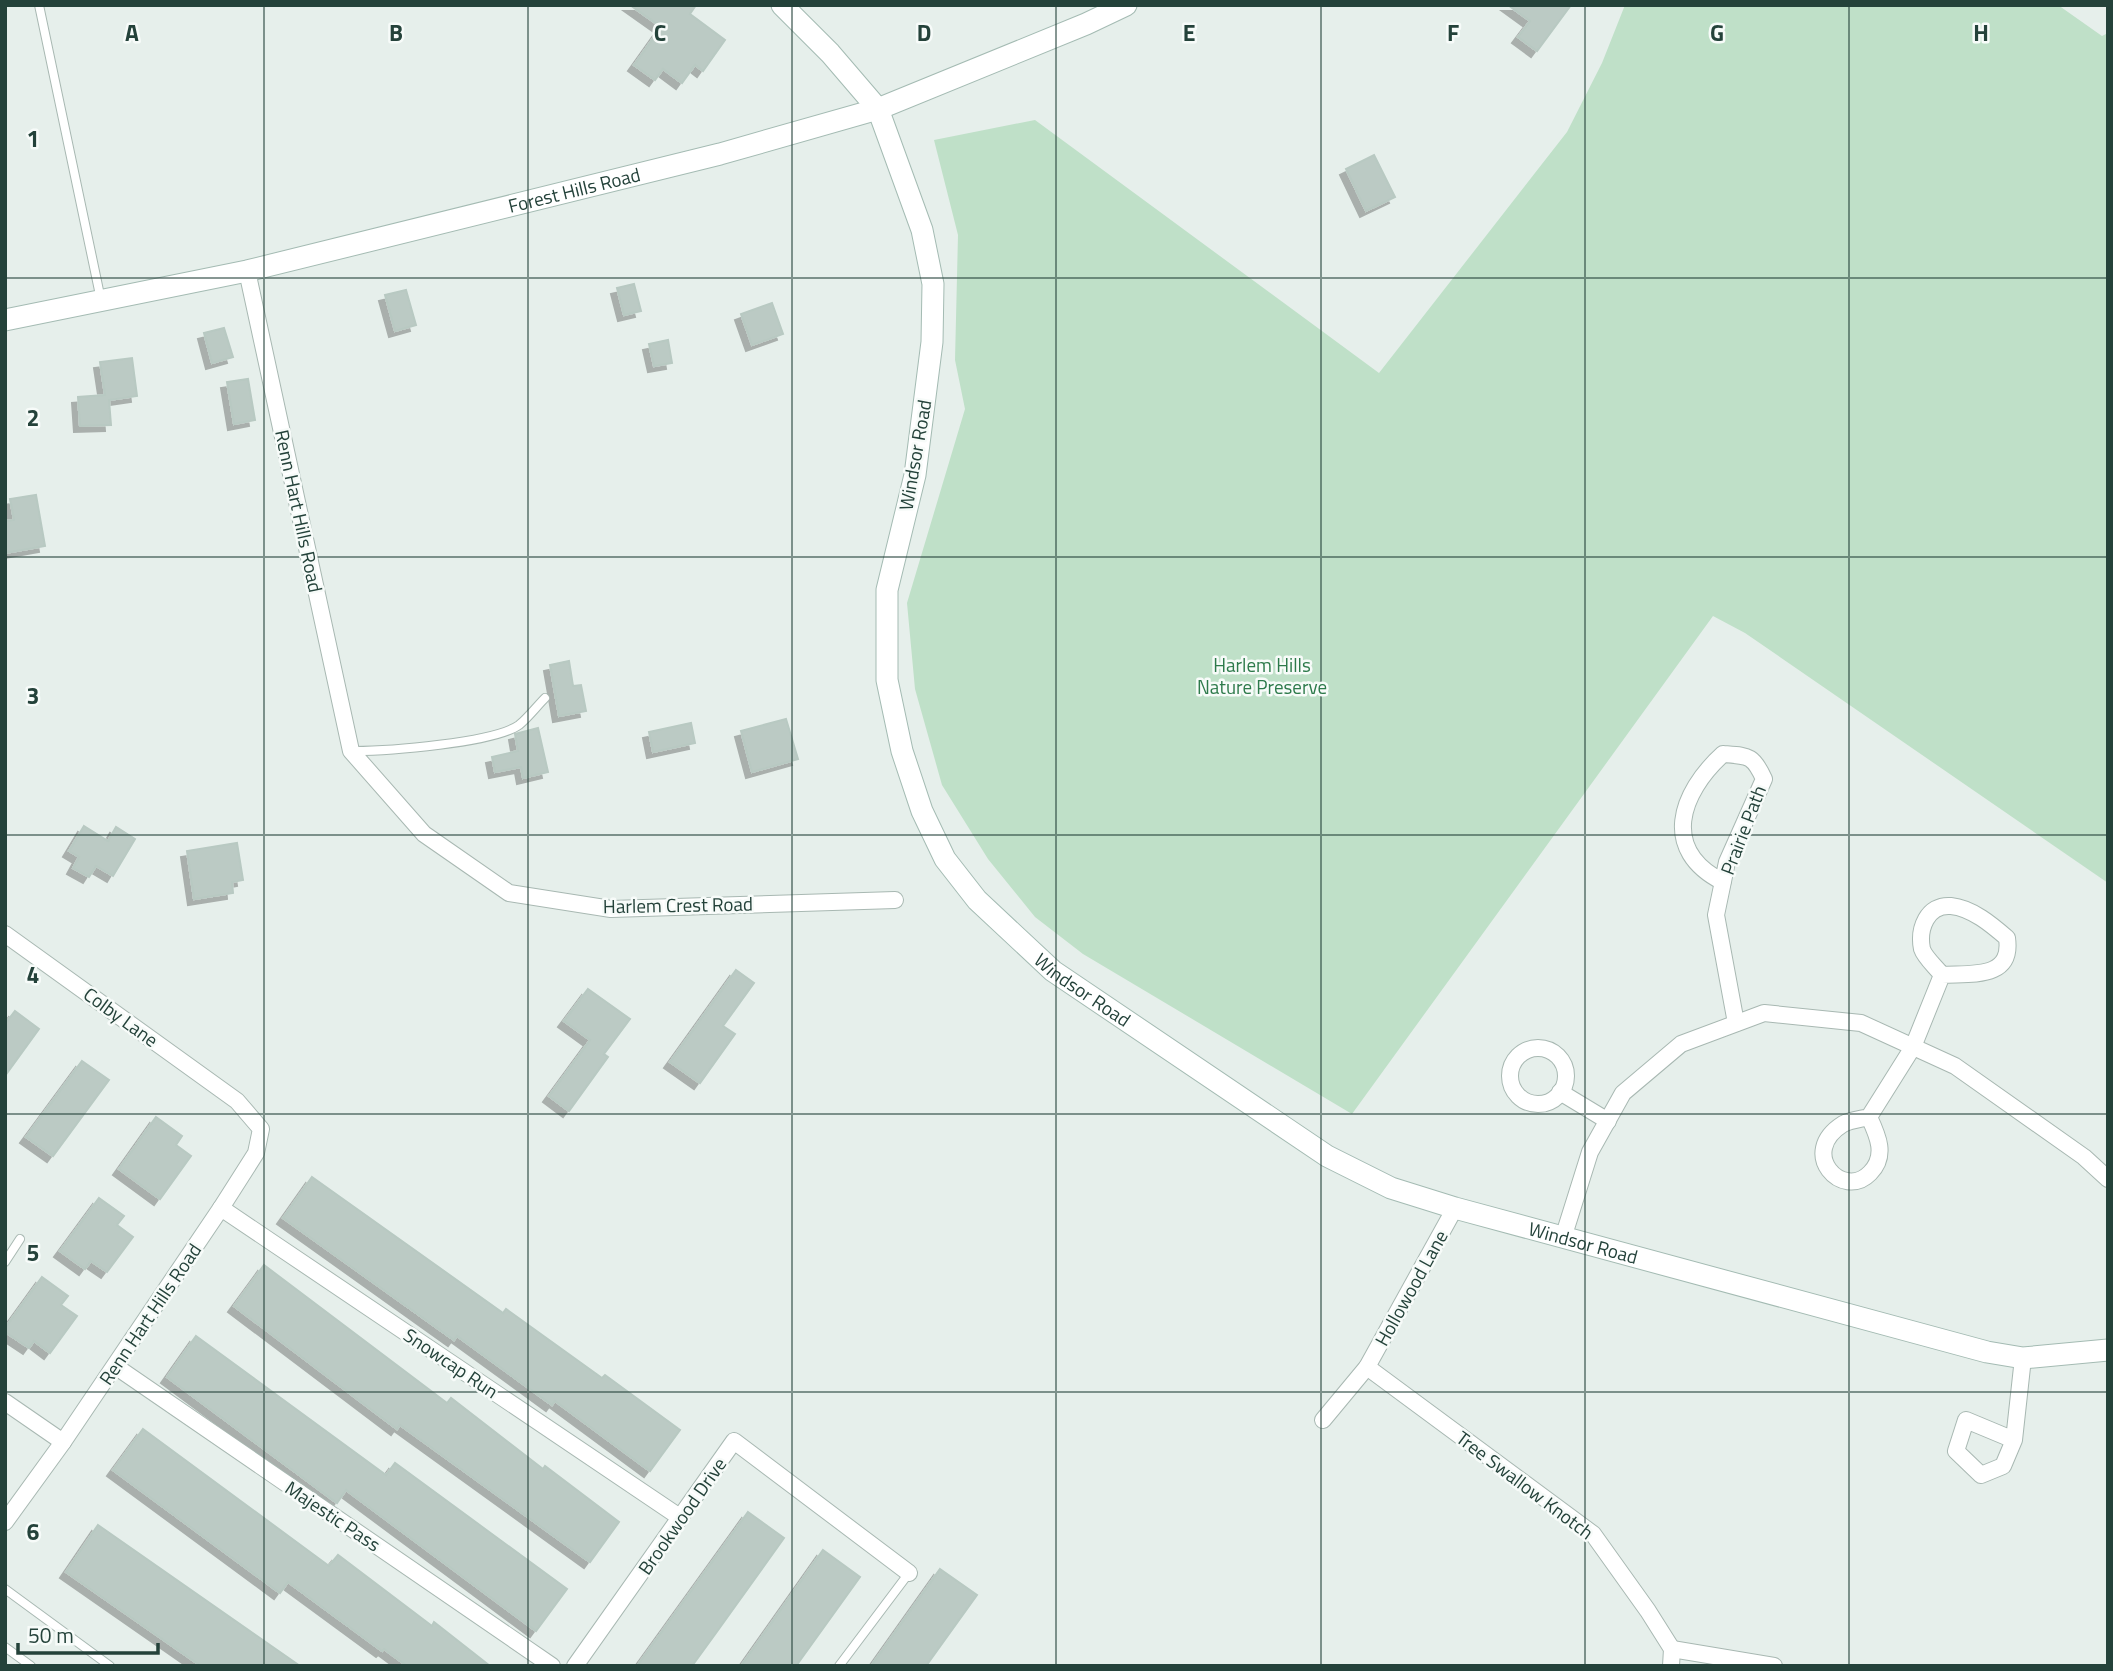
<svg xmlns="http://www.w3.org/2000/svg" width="2113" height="1671" font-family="'Titillium Web',sans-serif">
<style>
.green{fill:#bfe0c8}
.building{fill:#bbcac4;stroke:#b8c9c2;stroke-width:2;filter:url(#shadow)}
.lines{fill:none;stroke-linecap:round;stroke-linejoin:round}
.lane-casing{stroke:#a8b8b2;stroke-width:10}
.street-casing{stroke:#a8b8b2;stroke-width:18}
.secondary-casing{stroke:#a4bbb3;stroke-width:23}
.lane{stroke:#fff;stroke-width:8}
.street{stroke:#fff;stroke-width:16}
.secondary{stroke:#fff;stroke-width:21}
.grid{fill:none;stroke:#24423a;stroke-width:2;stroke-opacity:0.55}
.labels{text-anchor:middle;stroke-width:5;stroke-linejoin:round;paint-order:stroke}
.street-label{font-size:19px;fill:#24423a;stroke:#f7fbf9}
.park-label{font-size:19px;fill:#2d7a4b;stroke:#f7fbf9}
.grid-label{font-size:23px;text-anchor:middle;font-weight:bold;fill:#24423a;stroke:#f7fbf9;stroke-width:5;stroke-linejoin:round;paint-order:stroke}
</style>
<defs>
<filter id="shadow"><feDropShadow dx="-6" dy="6" stdDeviation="0" flood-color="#0004"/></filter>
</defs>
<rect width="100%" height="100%" fill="#e6efeb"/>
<polygon class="green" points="1625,5 2058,5 2102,36 2108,33 2108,883 1745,633 1713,616 1352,1114 1083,954 1035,917 988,859 942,785 915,689 907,603 965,409 955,360 958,235 934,140 1035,120 1379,373 1567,132 1602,63"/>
<g class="building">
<polygon points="630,5 696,5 690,14 725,40 703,71 695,65 682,83 663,69 655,80 634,65 661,27"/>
<polygon points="1508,5 1571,5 1537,51 1518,37 1530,21"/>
<polygon points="1374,155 1395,197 1366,211 1346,169"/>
<polygon points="634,284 641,311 624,315 617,288"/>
<polygon points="406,290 416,325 395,331 385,295"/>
<polygon points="772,303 783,334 752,345 741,314"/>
<polygon points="224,328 233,357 212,363 204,333"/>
<polygon points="668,340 672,363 654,366 649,344"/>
<polygon points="132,358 137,396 109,400 111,425 80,426 78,397 105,395 100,362"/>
<polygon points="248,379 255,420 234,424 227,382"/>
<polygon points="36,495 45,546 5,553 5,521 14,520 10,499"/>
<polygon points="569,661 573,686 581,685 586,711 559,716 550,665"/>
<polygon points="786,719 798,759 752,772 741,731"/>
<polygon points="691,723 695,743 653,752 649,732"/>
<polygon points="538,728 548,772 523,778 521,767 495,772 492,757 518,751 515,734"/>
<polygon points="84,826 108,841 116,827 135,839 113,876 96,866 89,877 73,868 79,857 69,851"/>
<polygon points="237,843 243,880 232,882 233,893 194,899 187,851"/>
<polygon points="736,970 754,983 723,1026 735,1034 700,1083 670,1062"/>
<polygon points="588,989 630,1019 604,1054 608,1057 569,1111 549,1096 590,1040 564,1021"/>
<polygon points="15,1011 39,1029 5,1076 5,1024"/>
<polygon points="82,1061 109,1080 53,1156 26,1137"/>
<polygon points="156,1117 182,1136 176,1145 191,1156 160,1199 119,1169"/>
<polygon points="312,1177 503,1313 506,1309 602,1378 605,1375 680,1430 650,1471 555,1401 552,1405 457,1336 454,1340 283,1218"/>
<polygon points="99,1198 124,1216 117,1225 133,1237 107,1272 91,1261 85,1269 60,1251"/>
<polygon points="264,1265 447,1403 451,1398 543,1469 545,1466 619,1522 590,1562 400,1425 397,1429 234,1306"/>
<polygon points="42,1277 68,1296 61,1305 77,1316 50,1353 34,1341 29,1348 5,1332 5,1328"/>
<polygon points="196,1336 386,1475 395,1463 567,1589 536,1631 346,1490 337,1503 167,1377"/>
<polygon points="143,1429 329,1566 338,1555 432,1626 434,1622 490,1666 407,1666 384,1649 382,1651 288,1582 280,1593 113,1470"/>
<polygon points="748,1512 784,1538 716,1633 692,1666 637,1666"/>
<polygon points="98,1525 300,1666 201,1666 66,1572"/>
<polygon points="823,1550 860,1577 796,1666 741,1666"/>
<polygon points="940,1569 977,1595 926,1666 871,1666"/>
</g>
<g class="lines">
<g class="lane-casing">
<g id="lane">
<polyline points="39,5 101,300"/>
<path d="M354,751C387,751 494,743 519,725C528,718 537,706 545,698"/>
<polyline points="5,1262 20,1239"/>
<polyline points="5,1589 110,1666"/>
<polyline points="5,1647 31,1666"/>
<polyline points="839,1666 909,1573"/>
</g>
</g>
<g class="street-casing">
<g id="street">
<polyline points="247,271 351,751 424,834 509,893 611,909 895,900"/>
<path d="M1723,882C1660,850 1680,793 1723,754C1749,756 1753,755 1764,779L1727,862L1716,915L1736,1023"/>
<polyline points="5,934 237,1101 261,1129 256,1153 221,1208 63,1442 5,1522"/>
<circle cx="1538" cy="1076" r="28"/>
<polyline points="1560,1092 1608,1121"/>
<path d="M1869,1117C1878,1136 1887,1156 1870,1173C1843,1201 1797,1153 1843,1124C1850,1120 1861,1119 1869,1117L1913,1047L1942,975C1936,967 1925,958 1922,949C1918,929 1927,904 1951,906C1972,908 1992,925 2007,938C2013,980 1970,973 1942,975"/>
<polyline points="221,1208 681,1518"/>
<polyline points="1563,1238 1590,1152 1623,1093 1681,1044 1764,1013 1861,1023 1955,1066 2084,1157 2108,1179"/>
<polyline points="115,1366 552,1666"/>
<polyline points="1367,1367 1593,1534 1648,1611 1672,1649 1671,1666"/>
<polyline points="5,1402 63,1442"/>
<polyline points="1323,1420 1367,1367 1455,1208"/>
<polyline points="2014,1440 1966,1420 1956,1451 1981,1475 2003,1466 2014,1440 2023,1358"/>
<polyline points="1672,1649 1774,1666"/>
<polyline points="575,1666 734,1441 909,1573"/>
</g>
</g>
<g class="secondary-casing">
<g id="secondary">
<path id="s1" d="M782,5L830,53L878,109L922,230L933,284L932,342L915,475L887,590V680L902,751L922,811L945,859L977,900L1053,971L1327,1156L1391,1188L1455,1208L1987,1352L2023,1358L2108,1350"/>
<path id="s2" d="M5,320L247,271L720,154L878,109L1086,24L1126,5"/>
</g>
</g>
<use href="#lane" class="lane"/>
<use href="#street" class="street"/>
<use href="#secondary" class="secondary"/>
</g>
<path class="grid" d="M264,5V1666M528,5V1666M792,5V1666M1056,5V1666M1321,5V1666M1585,5V1666M1849,5V1666M5,278H2108M5,557H2108M5,835H2108M5,1114H2108M5,1392H2108"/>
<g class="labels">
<g class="street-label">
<text dy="7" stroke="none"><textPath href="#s2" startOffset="584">Forest Hills Road</textPath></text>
<text transform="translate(915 455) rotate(-80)" y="7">Windsor Road</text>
<text transform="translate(299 511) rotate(78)" y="7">Renn Hart Hills Road</text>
<text transform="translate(1743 830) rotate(-69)" y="7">Prairie Path</text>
<text transform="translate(678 905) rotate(-1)" y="7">Harlem Crest Road</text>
<text dy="7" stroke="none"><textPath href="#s1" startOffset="1106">Windsor Road</textPath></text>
<text transform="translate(121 1017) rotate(36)" y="7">Colby Lane</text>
<text dy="7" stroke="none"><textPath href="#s1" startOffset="1673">Windsor Road</textPath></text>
<text transform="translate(1411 1288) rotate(-61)" y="7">Hollowood Lane</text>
<text transform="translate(150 1314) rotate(-56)" y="7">Renn Hart Hills Road</text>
<text transform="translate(451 1363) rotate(34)" y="7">Snowcap Run</text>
<text transform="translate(1525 1485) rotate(37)" y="7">Tree Swallow Knotch</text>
<text transform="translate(333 1516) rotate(34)" y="7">Majestic Pass</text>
<text transform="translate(682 1516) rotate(-55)" y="7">Brookwood Drive</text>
</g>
<g class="park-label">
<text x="1262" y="672">Harlem Hills<tspan x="1262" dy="22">Nature Preserve</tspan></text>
</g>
</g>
<g class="grid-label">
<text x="132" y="41">A</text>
<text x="396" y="41">B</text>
<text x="660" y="41">C</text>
<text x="924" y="41">D</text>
<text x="1189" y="41">E</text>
<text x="1453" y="41">F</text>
<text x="1717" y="41">G</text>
<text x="1981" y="41">H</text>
<text x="33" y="147">1</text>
<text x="33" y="426">2</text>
<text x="33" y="704">3</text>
<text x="33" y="983">4</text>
<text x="33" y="1261">5</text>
<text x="33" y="1540">6</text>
</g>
<rect width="2113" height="1671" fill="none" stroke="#24423a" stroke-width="14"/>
<path d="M18 1643v10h140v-10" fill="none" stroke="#24423a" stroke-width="3.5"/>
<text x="28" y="1643" font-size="21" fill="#24423a" stroke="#f7fbf9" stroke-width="5" paint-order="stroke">50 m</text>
</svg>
